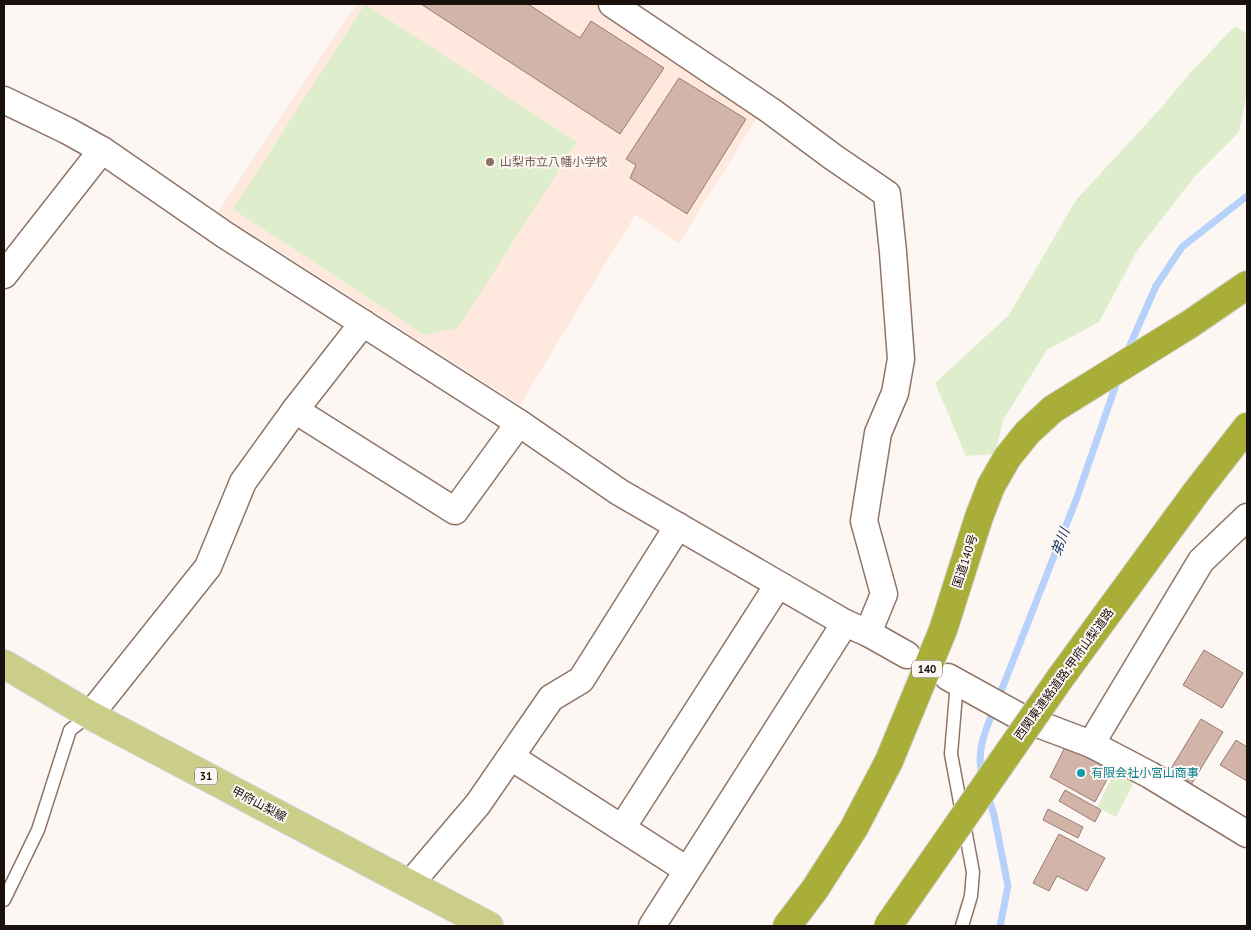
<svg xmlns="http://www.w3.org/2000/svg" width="1251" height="930" font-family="'PT Sans','Noto Sans JP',sans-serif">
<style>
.built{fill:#ffe8dd}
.green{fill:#deeecc}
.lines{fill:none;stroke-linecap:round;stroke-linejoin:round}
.stream{stroke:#b6d2fa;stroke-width:7}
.building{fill:#d2b4a9;stroke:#987c71}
.lane-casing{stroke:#8f7467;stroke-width:15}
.street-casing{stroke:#8f7467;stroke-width:29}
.primary-casing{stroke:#d6d4d3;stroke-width:30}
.highway-casing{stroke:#d6d4d3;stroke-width:30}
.lane{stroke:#fff;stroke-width:12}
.street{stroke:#fff;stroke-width:26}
.primary{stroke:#cbce88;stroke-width:28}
.highway{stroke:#a8ae38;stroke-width:28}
.highway-bridge-casing{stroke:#d6d4d3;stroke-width:30;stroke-linecap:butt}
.highway-bridge{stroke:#a8ae38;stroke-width:28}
.education-dot{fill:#8d6e63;stroke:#fdf7f4;stroke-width:2}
.culture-dot{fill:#0f9aa8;stroke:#fdf7f4;stroke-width:2}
.labels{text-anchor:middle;stroke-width:4;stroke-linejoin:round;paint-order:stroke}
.shield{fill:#fdf7f4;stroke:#5f5652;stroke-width:1}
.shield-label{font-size:11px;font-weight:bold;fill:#1b110c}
.education-label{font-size:12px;fill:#785e54;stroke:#fdf7f4;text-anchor:start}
.street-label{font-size:12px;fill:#1b110c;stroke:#fdf7f4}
.culture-label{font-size:12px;fill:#0d838f;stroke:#fdf7f4;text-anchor:start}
.water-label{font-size:14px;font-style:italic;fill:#183c6c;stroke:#fdf7f4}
</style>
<rect width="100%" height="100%" fill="#fdf7f4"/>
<polygon class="built" points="356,4 598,4 760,113 679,243 635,215 520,405 218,212"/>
<g class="green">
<polygon points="365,4 577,142 458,328 424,335 233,209"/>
<polygon points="1235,26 1247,34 1247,93 1239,132 1195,176 1137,251 1099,322 1047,350 1003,420 995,454 966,456 935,383 1009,315 1076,200 1160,109 1190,73"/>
<polygon points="1116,769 1135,780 1116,817 1097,807"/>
</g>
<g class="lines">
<g class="stream">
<polyline points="1127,352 1156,286 1182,247 1247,196"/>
<polyline points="998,699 1076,500 1118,379"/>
<path d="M983,778C975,754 985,731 994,709"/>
<polyline points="988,795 994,815 1008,886 1000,926"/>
</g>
</g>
<g class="building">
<polygon points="421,4 528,4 580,38 591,21 664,68 620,134"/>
<polygon points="679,78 746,119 687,214 630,178 636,165 626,159"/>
<polygon points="1204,650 1243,673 1222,708 1183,685"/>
<polygon points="1201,719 1223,732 1188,790 1166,777"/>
<polygon points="1236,740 1247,747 1247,781 1220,765"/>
<polygon points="1066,745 1112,770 1095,802 1050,777"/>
<polygon points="1065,790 1101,810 1095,822 1059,801"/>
<polygon points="1048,809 1083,827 1078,838 1043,820"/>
<polygon points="1059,834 1105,858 1087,891 1057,876 1049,891 1033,883"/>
</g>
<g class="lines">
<g class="lane-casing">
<g id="lane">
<polyline points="957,682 951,754 973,872 971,896 962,926"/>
<polyline points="4,900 38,830 70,730 90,715"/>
</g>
</g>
<g class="street-casing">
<g id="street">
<polyline points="612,4 771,111 833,157 887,194 893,252 901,359 895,393 878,433 864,521 884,594 868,633"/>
<polyline points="4,100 68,131 102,150 225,235 519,423 619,492 845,623 868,633 907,655"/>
<polyline points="4,275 102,150"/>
<polyline points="295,410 455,511 519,423"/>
<polyline points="948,677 1022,718 1091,744 1150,775 1247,834"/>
<polyline points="90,715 208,567 243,482 295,410 363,323"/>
<polyline points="1091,744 1201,561 1247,517"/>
<polyline points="511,757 687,870"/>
<polyline points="622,828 778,585"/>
<polyline points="410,884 478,804 551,698 581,680 678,526"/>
<polyline points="652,926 845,623"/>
</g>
</g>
<g class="primary-casing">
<polyline id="primary" points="4,664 90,715 489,926"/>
</g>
<g class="highway-casing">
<g id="highway">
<polyline points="1061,677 1197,491 1247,427"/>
<polyline points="787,926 815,889 854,828 889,761 943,630 979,517 991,486 1007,458 1027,433 1053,409 1190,324 1247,285"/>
</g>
</g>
<use href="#lane" class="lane"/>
<use href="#street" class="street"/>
<use href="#primary" class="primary"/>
<use href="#highway" class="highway"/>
<g class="highway-bridge-casing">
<polyline id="highway-bridge" points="888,926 1061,677"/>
</g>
<use href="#highway-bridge" class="highway-bridge"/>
</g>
<circle class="education-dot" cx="490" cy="162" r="5"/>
<circle class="culture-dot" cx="1081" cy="773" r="5"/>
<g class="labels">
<g class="shield">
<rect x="912" y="660.5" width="30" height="17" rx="4"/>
<rect x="195" y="767.5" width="22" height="17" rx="4"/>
</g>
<g class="shield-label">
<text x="927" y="673">140</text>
<text x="206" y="780">31</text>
</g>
<g class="education-label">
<text x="500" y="166">山梨市立八幡小学校</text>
</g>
<g class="street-label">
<text transform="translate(965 561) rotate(-72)" y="4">国道140号</text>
<text transform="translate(1064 674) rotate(-54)" y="4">西関東連絡道路;甲府山梨道路</text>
<text transform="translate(259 804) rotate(28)" y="4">甲府山梨線</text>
</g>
<g class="culture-label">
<text x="1091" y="777">有限会社小宮山商事</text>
</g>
<g class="water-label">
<text transform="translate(1060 542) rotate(-69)" y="5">弟川</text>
</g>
</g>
<rect width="1251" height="930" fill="none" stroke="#1b110c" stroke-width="10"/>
</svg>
